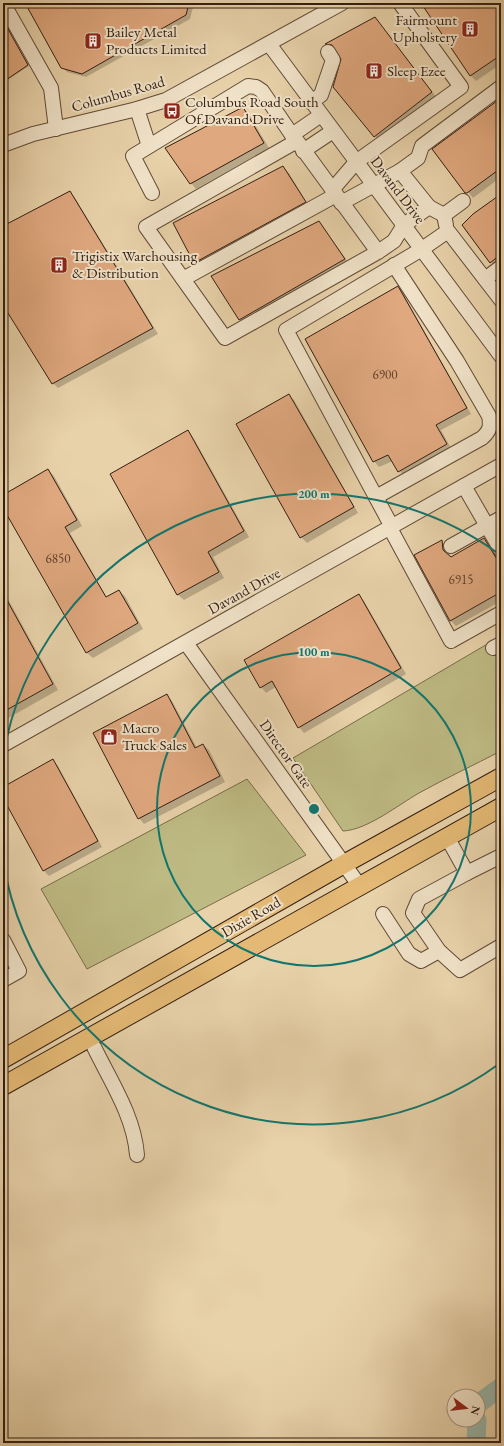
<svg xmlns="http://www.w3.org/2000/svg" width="504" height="1446" font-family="'EB Garamond',serif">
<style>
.green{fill:#beba83;stroke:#786c4a}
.shadow{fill:#0003}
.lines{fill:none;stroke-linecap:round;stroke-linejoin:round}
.river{stroke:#97b7ab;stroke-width:19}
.building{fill:#e0a87f;stroke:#331e12}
.minor-casing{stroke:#604b38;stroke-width:16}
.major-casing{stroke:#331e12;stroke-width:20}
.minor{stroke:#f0e2c8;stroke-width:14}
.major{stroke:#e4b975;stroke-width:18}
.ring{fill:none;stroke:#0f766e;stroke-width:2}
.labels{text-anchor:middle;stroke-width:4;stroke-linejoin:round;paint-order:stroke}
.number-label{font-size:13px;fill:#5e402d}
.poi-label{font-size:15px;fill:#331e12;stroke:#f0e2c8;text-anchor:start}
.street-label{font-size:15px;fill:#331e12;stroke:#f0e2c8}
.centre{fill:#0f766e;stroke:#f0e2c8;stroke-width:2}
.ring-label{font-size:12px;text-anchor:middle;font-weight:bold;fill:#0f766e;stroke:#f0e2c8;stroke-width:4;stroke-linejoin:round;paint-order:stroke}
</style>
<rect width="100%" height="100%" fill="#e8d2aa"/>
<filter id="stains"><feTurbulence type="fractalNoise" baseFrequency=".005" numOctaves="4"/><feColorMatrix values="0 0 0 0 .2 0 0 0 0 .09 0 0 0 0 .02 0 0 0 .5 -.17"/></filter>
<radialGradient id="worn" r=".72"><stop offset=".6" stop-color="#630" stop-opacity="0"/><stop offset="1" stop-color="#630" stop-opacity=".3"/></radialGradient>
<g class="green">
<path d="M501,636V751C474,765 446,778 419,793C398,805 367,830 343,831L293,758Z"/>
<polygon points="247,779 306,855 87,969 41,889"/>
</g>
<g class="shadow">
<polygon points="26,3 194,3 190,19 86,77 67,72 62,67"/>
<polygon points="422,3 501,3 501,64 476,81 471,76"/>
<polygon points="375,18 437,98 380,142 334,87 342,59 337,50 332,49 327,44"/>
<polygon points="3,21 29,66 3,83"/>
<polygon points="501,99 501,177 473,198 433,149"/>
<polygon points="243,108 248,113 269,148 196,189 191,183"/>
<polygon points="283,167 289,173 310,208 201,268 195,262"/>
<polygon points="70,192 75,198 158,334 58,388 53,383 3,303 3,227"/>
<polygon points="501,195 501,264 496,268 491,262"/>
<polygon points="319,222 350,265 245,325 240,320 212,276"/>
<polygon points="398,288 403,293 471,414 441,430 452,450 404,477 393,461 379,467 374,461"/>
<polygon points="288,395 294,400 358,513 307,543 301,537 237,424"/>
<polygon points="188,431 193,437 249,537 213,557 224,578 184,600 178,595 111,474"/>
<polygon points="48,470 54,476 82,526 70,533 107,598 119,591 125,596 143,629 93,658 87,653 3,506 3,496"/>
<polygon points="484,540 490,545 501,564 501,601 456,626 450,620 441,541 447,546 451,558"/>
<polygon points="3,590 58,690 3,721"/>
<polygon points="359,596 364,601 406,674 304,733 299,727 276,687 266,693 261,687"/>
<polygon points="167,695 172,701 197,748 203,745 209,750 225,782 144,824 139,818"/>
<polygon points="53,761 58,766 102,847 49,876 44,871 3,796 3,788"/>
</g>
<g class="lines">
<g class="river">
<polyline points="478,1404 501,1387"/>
<polyline points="476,1443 477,1420"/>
</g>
</g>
<g class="building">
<polygon points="25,3 189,3 186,15 82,74 61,68"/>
<polygon points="421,3 501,3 501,55 470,76"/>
<polygon points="375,17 432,92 374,137 333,87 341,59 332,45 325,44"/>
<polygon points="3,20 28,65 3,82"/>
<polygon points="501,98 501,168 467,193 465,193 432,149"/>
<polygon points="243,107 264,143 190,184 165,148"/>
<polygon points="283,166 306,202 194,263 173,223"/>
<polygon points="70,191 153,328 52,384 3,305 3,226"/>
<polygon points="501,194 501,254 490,263 462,225 473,214"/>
<polygon points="319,221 345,259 239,320 211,276"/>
<polygon points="398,286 467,408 436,425 447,444 398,472 388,455 373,462 305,339"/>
<polygon points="289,394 354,507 300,538 236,424"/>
<polygon points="188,430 244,531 208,552 219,572 177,595 110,474"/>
<polygon points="48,469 77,520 65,527 106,597 119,590 138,623 86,653 3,508 3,495"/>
<polygon points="484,538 501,566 501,592 450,621 414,555 442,540 443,550 451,557"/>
<polygon points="3,593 53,684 3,712"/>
<polygon points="359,594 401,668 298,728 272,681 260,688 244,660"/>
<polygon points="167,694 195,748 203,744 220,776 138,819 93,733"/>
<polygon points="53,759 98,841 43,871 3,798 3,787"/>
</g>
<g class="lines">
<g class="minor-casing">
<g id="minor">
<polyline points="3,3 51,88 56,129"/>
<polyline points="269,44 501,356"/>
<polyline points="311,102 321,95 333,60 328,52"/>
<polyline points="137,109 149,146"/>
<polyline points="296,141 292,135 321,115"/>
<polyline points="3,145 33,134 137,109 166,100 342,3"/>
<polyline points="303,151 333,131"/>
<polyline points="400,171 418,158 422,146 501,87"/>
<polyline points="332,190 356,162 461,87 400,3"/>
<polyline points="152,193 133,156 248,86 256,87 262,91 292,135"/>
<polyline points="341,203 400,171 429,207"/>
<polyline points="446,225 444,215 463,201"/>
<polyline points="378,252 297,141 146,227 225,338 378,252 394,241 404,225 429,207 444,215"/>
<polyline points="183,279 336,195"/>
<polyline points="485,279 501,267"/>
<polyline points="464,486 501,550"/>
<path d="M376,497L482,438C490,431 491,426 489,416L457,361L394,265"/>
<polyline points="392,527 286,330 422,249 448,231 501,300"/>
<polyline points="390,528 451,641 501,613"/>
<polyline points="451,546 501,518"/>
<polyline points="186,643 359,885"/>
<polyline points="493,648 501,644"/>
<polyline points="3,745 501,465"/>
<polyline points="447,837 467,873 501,856"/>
<polyline points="467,873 419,899 413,913 439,951 460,970 501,946"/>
<polyline points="383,914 409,954 421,961 439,951"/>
<polyline points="3,940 19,971 3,980"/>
<path d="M94,1047C111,1082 134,1116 137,1155"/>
</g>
</g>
<g class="major-casing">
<g id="major">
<polyline points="3,1059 344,864 501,777"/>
<polyline points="3,1086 501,807"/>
</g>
</g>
<use href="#minor" class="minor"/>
<use href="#major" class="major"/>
</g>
<g class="ring">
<circle cx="314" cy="809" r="157"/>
<path d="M499 1064A315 315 0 0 1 3 861M3 757A315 315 0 0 1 499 554"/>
</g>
<defs>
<g id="building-square" transform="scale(0.9)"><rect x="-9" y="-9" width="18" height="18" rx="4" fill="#8f2418" stroke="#f0e2c8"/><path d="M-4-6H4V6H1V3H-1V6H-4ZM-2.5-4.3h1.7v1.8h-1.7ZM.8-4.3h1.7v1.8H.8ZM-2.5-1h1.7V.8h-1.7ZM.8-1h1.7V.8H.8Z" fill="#fff"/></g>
<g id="bus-square" transform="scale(0.9)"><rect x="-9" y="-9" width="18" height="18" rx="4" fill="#8f2418" stroke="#f0e2c8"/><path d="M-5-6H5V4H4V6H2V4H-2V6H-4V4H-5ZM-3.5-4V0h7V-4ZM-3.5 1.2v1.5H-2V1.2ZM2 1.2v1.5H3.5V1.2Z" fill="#fff"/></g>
<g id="shop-square" transform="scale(0.9)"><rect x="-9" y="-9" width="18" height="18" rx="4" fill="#8f2418" stroke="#f0e2c8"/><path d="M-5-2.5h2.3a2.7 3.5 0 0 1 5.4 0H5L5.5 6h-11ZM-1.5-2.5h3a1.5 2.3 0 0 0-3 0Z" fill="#fff"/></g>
</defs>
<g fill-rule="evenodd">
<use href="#building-square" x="470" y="29"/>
<use href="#building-square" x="93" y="41"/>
<use href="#building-square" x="374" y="71"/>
<use href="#bus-square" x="172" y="111"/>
<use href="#building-square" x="59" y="265"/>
<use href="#shop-square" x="109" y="737"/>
</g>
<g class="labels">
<g class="number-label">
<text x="385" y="379">6900</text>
<text x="58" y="563">6850</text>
<text x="461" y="584">6915</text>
</g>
<g class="poi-label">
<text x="457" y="25" text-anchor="end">Fairmount<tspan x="457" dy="17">Upholstery</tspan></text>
<text x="106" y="37">Bailey Metal<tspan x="106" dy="17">Products Limited</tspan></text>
<text x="387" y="76">Sleep Ezee</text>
<text x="185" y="107">Columbus Road South<tspan x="185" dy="17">Of Davand Drive</tspan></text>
<text x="72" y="261">Trigistix Warehousing<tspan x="72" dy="17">&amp; Distribution</tspan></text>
<text x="122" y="733">Macro<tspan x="122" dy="17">Truck Sales</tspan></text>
</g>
<g class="street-label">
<text transform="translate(118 94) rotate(-16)" y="5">Columbus Road</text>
<text transform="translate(398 190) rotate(53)" y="5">Davand Drive</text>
<text transform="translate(244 591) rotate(-29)" y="5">Davand Drive</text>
<text transform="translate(286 754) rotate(55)" y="5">Director Gate</text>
<text transform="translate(251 917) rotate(-30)" y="5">Dixie Road</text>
</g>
</g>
<circle cx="314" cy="809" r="6" class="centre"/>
<g class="ring-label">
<text x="314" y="498">200 m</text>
<text x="314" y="656">100 m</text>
</g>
<rect width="504" height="1446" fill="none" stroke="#e8d2aa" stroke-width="16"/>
<rect x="4" y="4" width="496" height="1438" fill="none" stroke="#331e12" stroke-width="2"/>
<rect x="8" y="8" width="488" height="1430" fill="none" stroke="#331e12"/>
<g transform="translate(466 1408) rotate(105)"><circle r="19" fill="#f0e2c8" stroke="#a4947f"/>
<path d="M0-3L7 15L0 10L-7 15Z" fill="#8f2418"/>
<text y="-6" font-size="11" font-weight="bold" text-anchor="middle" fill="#331e12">N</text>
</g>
<rect width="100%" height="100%" filter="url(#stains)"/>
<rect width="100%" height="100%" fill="url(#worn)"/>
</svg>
